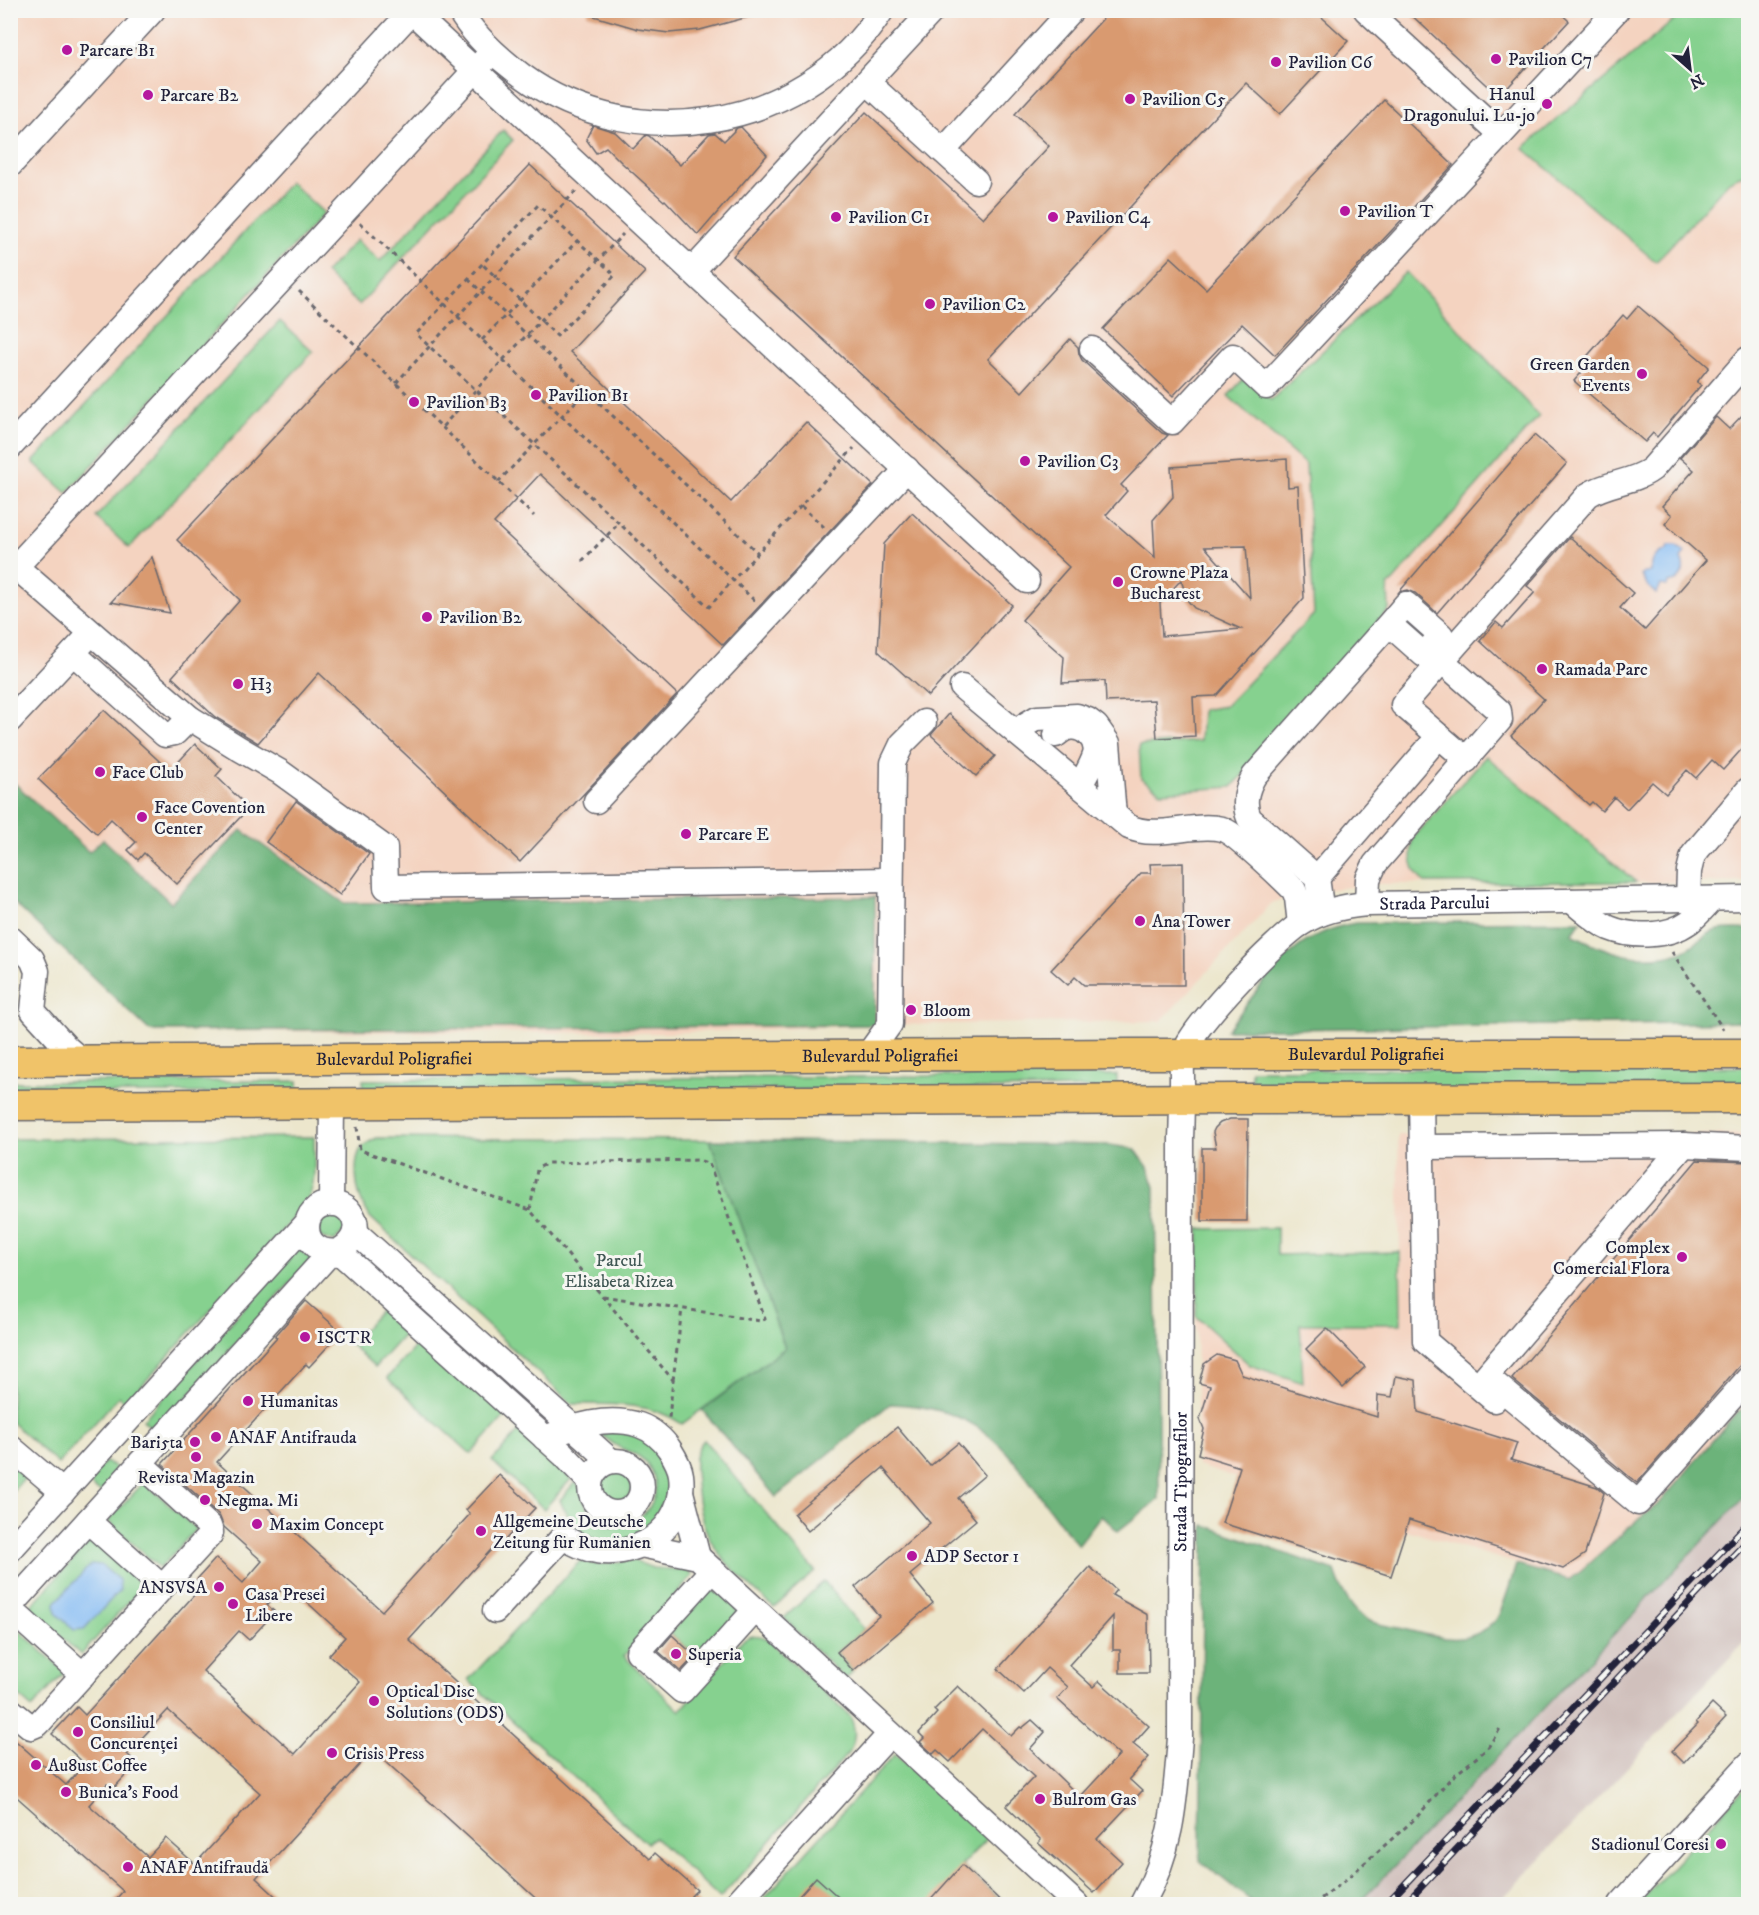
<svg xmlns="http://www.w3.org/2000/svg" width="1759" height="1915" font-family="'IM FELL DW Pica',serif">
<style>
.built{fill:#f4d3c0}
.industrial{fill:#d0c0bc}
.green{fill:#86d18f;stroke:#547a65;stroke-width:1.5}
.forest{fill:#6cb37a;stroke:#476a5a;stroke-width:1.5}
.water{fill:#84bbf4;stroke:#536e98;stroke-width:1.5}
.building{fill:#d99a70;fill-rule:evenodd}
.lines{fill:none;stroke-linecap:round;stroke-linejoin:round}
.minor-casing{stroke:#69676e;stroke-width:27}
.major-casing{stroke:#69676e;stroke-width:33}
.path{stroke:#69676e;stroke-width:3;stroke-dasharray:4.5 4.5;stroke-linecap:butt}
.minor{stroke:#fff;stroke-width:24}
.major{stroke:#f0c369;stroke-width:30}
.rail-casing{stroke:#22223b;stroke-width:7}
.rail{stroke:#f6f6f2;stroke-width:4.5;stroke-dasharray:14;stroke-linecap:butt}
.poi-dot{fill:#b5179e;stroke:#f6f6f2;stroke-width:2}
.labels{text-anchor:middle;stroke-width:6;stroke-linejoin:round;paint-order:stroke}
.poi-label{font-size:18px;fill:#22223b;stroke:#f6f6f2;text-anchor:start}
.street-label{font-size:18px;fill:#22223b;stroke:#f6f6f2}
.park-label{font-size:18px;fill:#405754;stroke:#f6f6f2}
</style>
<rect width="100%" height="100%" fill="#f6f6f2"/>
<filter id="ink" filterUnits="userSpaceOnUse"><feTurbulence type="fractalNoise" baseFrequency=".0167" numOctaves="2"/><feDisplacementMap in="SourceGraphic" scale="12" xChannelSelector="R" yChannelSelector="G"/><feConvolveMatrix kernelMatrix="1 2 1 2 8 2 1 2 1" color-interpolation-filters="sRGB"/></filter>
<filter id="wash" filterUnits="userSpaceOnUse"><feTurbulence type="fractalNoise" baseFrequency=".008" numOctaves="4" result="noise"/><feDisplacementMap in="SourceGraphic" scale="24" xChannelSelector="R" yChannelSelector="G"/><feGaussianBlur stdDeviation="1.35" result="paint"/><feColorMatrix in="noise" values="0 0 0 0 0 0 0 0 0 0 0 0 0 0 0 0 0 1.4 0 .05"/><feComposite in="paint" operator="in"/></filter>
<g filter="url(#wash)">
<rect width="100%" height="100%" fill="#ece6cc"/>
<g class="built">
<polygon points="11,11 1692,11 1656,262 1729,181 1740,176 1748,175 1748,882 1373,884 1294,894 1272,903 1161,1021 875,1025 664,1033 150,1031 11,900"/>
<polygon points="1748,1134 1748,1405 1734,1415 1658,1505 1640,1518 1570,1580 1198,1466 1196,1316 1250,1365 1302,1383 1300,1324 1401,1324 1398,1135"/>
</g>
<polygon class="industrial" points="1748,1493 1748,1638 1621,1774 1497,1904 1358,1904"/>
<g class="green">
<polygon points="1686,10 1748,11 1748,175 1740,176 1729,181 1656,262 1523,148"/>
<polygon points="503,130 513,140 359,305 325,273 356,240 380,261"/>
<polygon points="290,182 324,213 67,493 33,462"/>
<polygon points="1406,272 1539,416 1388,587 1389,610 1232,787 1161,792 1141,778 1139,745 1200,741 1202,710 1225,706 1314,614 1306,465 1228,396 1244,378 1271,400"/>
<polygon points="280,321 313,352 129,548 96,517"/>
<path d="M1486,756L1636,882L1425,883C1410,870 1409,856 1413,838Z"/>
<polygon points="1748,1067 1748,1091 1251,1094 1251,1070"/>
<polygon points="1117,1075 1117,1088 363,1092 363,1080"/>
<polygon points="298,1081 298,1092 11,1094 10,1082"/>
<path d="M314,1137C314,1161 317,1183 306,1204L126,1403L119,1396L58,1464L11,1422V1139Z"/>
<path d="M377,1138L710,1140L785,1348L682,1424C651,1402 609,1404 572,1404L370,1217C367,1211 363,1206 361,1200C356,1187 353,1160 361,1149C365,1143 371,1141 377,1138Z"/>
<polygon points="337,1213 347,1229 334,1242 320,1237 317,1223 319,1218"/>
<polygon points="1277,1228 1277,1255 1400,1252 1401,1324 1300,1324 1303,1383 1250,1365 1196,1316 1199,1229"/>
<polygon points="298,1248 311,1260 156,1432 143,1420"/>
<polygon points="420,1300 546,1413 539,1422 412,1308"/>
<polygon points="386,1305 411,1327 375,1367 350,1344"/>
<polygon points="423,1338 507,1414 471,1454 387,1378"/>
<polygon points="519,1431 571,1479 544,1509 492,1461"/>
<path d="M632,1431L658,1447L672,1473L665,1516L627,1543C588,1539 576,1539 560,1500L575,1482L582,1489C589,1559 682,1516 648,1465C641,1455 631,1453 621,1448C613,1445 605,1437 598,1432Z"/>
<path d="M704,1440L815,1571L774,1608C755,1590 723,1564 711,1541C701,1523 698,1503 696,1483C695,1465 691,1454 704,1440Z"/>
<polygon points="11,1462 26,1476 11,1493"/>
<polygon points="105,1462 114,1466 119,1475 101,1492 93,1488 89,1479"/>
<circle cx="617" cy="1487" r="15"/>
<polygon points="144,1482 196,1529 160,1568 108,1521"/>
<polygon points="92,1539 143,1586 81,1655 29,1608"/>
<path d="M581,1560L593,1564H604L632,1560L653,1568L685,1570L693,1575L624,1656L680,1711L743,1640C752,1635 757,1634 766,1638L850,1716C856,1729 856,1738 850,1751L720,1898L654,1837L647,1844L468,1680Z"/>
<polygon points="824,1581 864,1629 837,1652 853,1671 845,1679 784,1618"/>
<path d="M710,1591C721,1590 733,1604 738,1613L701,1661L670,1633L704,1595Z"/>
<polygon points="13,1625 65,1672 32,1708 11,1689 10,1629"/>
<polygon points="895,1754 988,1837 962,1865 1005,1904 759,1904"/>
<polygon points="1748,1784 1748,1904 1638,1904"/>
</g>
<g class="forest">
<polygon points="10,779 89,852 103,839 171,903 241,830 344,903 875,897 875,1025 150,1031 11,900"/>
<path d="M1581,921L1572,934C1606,952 1642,965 1680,952C1692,948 1700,938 1712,932C1720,927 1738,930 1748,929V1022L1227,1030C1265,982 1291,932 1357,923Z"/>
<path d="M710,1140L1110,1145L1135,1149L1148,1167L1155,1187L1159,1499L1118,1531L1101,1515L1078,1545C1015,1473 1004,1407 890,1404L776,1497L702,1410L785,1348Z"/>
<path d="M1748,1405V1493L1358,1904H1248L1250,1900L1200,1861L1204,1525L1335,1571C1341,1590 1350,1610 1368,1620C1376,1625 1390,1626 1399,1628C1433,1636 1466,1650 1495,1621C1502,1614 1512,1577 1516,1565L1570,1580L1640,1518L1658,1505L1734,1415Z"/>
</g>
<g class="water">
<path d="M1668,546H1676L1685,552L1681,559C1685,567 1684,575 1676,581L1668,583L1667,586L1661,585L1656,594L1647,585L1641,574L1651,572C1651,560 1655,554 1667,550Z"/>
<polygon points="91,1564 101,1565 119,1580 120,1590 84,1629 74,1630 56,1613 55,1603"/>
</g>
<g id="blocks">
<g class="building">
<polygon points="588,10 755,10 756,15 700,30 669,33 638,29 587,14"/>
<path d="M1111,10H1314L1348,41L1280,114L1246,83L988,359L1022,392L1070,339L1078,347L1079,354L1082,360L1162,433L1168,435L1121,485L1127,491L1106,515L1155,558L1153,520L1173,497L1171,467L1287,459L1288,487L1298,486L1304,598L1216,696L1193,697L1195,736L1157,738L1154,700L1106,702L1105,681L1062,683L1064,657L1022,620L1069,567L733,256L866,112L983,218L1049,146L1015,114ZM1246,546L1250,598L1205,547ZM1181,580L1188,601L1194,608L1241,629L1162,636L1160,603Z"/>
<polygon points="1406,10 1557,10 1569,21 1499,97"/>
<polygon points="1384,100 1453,165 1275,355 1242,324 1173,396 1103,329 1171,257 1206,289"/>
<polygon points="593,125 615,132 633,149 646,135 649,136 680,165 709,134 715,133 724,141 737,128 741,127 767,155 698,235 665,200 664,201 622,163 606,147 596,153 586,139"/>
<polygon points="530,165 645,272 570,352 731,502 806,422 873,485 723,645 540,474 494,523 677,694 520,862 319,673 258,743 215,717 172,677 240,600 177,540"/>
<polygon points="1638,306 1709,367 1697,382 1701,385 1657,437 1653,433 1645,442 1574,381 1588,365 1583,361 1623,315 1627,319"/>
<polygon points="1749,408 1749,495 1742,503 1749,508 1749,741 1723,770 1712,760 1696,778 1687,770 1666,794 1652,782 1627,809 1614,797 1602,811 1592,802 1589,805 1511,736 1544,699 1480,641 1496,622 1503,628 1535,592 1527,586 1570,537 1633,593 1620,608 1645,630 1706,560 1665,524 1672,515 1662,506 1694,470 1680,458 1716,417 1729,429"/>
<polygon points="1534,435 1567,463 1437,613 1415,593 1408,590 1399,592"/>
<polygon points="912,513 1012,605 928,696 878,651 884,544"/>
<polygon points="152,557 170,613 111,602"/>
<polygon points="104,710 170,771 195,744 222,769 216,776 249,808 177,884 144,853 138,860 128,850 136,842 111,819 97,834 38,779"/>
<polygon points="949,714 995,756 976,776 931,735"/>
<polygon points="296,801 369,854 340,895 266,842"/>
<polygon points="1183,863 1184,985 1084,985 1075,977 1068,985 1051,970 1141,873 1151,873 1150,864"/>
<polygon points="1230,1119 1248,1119 1247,1221 1202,1221 1202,1148 1216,1148 1213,1132 1215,1128 1220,1123"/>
<polygon points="1697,1160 1749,1162 1749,1355 1637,1483 1512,1379"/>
<path d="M306,1301L341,1332L309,1367L306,1364L217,1462L382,1611L470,1514L466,1510L499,1475L535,1508L502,1543L499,1541L409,1640L650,1859L655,1853L697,1890L691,1896L700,1905H543L373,1750L256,1878L285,1905H111L123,1891L10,1791V1736L66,1785L85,1764L52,1734L77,1707L85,1715L196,1593L190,1587L216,1558L243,1583L262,1561L224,1527L219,1515L162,1464L277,1337L275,1336ZM287,1584L345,1637L329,1655L360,1682L295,1754L203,1671L239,1631L249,1640L275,1612L267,1605ZM168,1710L260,1793L195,1864L166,1838L148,1857L89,1805L107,1784L113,1789L137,1763L127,1754Z"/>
<polygon points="1327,1328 1365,1367 1343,1388 1306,1349"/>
<polygon points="1217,1355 1235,1360 1242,1375 1377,1417 1378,1395 1392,1397 1396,1376 1416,1380 1418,1412 1517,1443 1511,1460 1597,1487 1604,1493 1585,1554 1563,1569 1409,1520 1391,1576 1222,1523 1240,1467 1198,1454 1204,1429 1200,1419 1210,1386 1199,1383 1204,1364"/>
<polygon points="897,1427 930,1466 958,1443 985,1475 958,1498 976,1520 910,1575 933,1603 853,1671 837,1652 879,1616 855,1587 930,1523 883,1468 808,1531 794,1514"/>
<polygon points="1090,1567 1116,1590 1112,1595 1148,1615 1149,1673 1120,1673 1120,1650 1113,1650 1113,1616 1069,1665 1093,1687 1099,1681 1149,1726 1133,1744 1149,1757 1129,1779 1142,1791 1097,1839 1122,1862 1094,1893 1038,1843 1041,1840 1006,1806 1034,1777 982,1729 950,1762 937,1750 933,1754 920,1742 924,1738 919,1733 937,1713 934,1710 958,1686 1011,1736 1020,1727 1022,1728 1032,1720 1045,1732 1030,1749 1080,1797 1119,1755 1057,1699 1068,1687 1047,1668 1024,1693 998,1669"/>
<polygon points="672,1635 695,1656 681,1671 658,1651"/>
<polygon points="1712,1704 1726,1717 1684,1763 1672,1751 1698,1724 1696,1722"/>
<polygon points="962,1865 1005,1905 926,1905"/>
<polygon points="816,1877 847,1905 791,1905"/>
</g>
</g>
</g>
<g filter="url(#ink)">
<use href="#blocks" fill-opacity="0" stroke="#69676e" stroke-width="1.5"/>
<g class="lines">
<g class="minor-casing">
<g id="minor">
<polyline points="410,10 1027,581"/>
<path d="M459,10C472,33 491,51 511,67C623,160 803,134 882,10"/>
<polyline points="1366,10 1501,134"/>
<polyline points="867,82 976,181"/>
<polyline points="943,151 1072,10"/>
<polyline points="10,165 153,10"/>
<polyline points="692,271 933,10"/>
<polyline points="1092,349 1172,422 1233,356 1266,387 1617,10"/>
<polyline points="10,447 413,10"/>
<polyline points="16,567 190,718 240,749 280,772 385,848 386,887 891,880"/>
<polyline points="10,573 492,52"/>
<polyline points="73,653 165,735 175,733 190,718"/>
<path d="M962,687L1129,827C1156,840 1194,822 1222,829C1234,832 1283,879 1294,890L1297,898L1300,924"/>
<polyline points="10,720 84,641"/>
<polyline points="1018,734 1025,725 1037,718 1077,716 1088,720 1096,726 1108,743 1114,815"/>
<path d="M1056,735C1060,732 1063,729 1068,728C1083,725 1099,739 1095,755C1092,765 1085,776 1080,786"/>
<path d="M1467,760L1403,705L1588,495C1607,482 1633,483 1652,469L1748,359"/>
<polyline points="596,801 907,469"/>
<polyline points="1317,878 1439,736"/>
<polyline points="1688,900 1689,871 1693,855 1748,790"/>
<path d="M1572,901C1583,910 1595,922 1609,928C1633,938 1668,937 1689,922C1698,915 1705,906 1712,899"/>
<polyline points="1367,904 1368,879 1375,864 1500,720 1499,711 1442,661"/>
<path d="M1322,913L1317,878L1249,818C1243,803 1246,790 1254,776L1389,624L1424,655L1441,635L1406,604L1389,624"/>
<polyline points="10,938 32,959 37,971 33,1011 67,1048 81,1060"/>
<polyline points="867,1056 890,1024 893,763 902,744 924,722"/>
<polyline points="1421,1098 1425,1341 1494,1400"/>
<polyline points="1684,1145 1486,1376 1638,1503 1748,1379"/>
<polyline points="1422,1147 1684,1145 1748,1148"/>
<polyline points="331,1203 332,1105"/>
<polyline points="355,1232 611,1461"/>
<path d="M338,1251C353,1244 362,1227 350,1212C346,1208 340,1204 334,1204C298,1200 297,1257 338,1251L563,1454L590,1482"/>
<polyline points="10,1447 63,1492"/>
<circle cx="616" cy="1487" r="26"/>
<polyline points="681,1492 698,1557"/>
<polyline points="88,1521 162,1587"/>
<polyline points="641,1545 698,1557 1076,1904"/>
<polyline points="10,1550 307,1223"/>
<polyline points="712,1570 638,1652 682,1691 755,1610"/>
<polyline points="10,1607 331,1252"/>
<polyline points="10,1609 83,1675"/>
<path d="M495,1611L563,1537C587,1552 609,1557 636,1547C666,1536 685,1507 681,1475C680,1467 675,1458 670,1450C663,1439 651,1429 639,1425C607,1415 575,1426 545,1438"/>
<polyline points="10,1710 31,1727 38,1724 210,1535 211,1532 209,1526 140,1463"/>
<polyline points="736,1904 890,1734"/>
<path id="s1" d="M1142,1904C1173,1849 1175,1799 1180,1738L1181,1138C1182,1118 1182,1098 1182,1078C1182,1071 1181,1062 1183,1055C1187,1031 1279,936 1302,923C1321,911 1344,906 1367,904L1748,898"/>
<polyline points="1621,1904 1748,1765"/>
</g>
</g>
<g class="major-casing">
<g id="major">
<path id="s2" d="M10,1061L1130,1054H1748"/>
<polyline points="10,1105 1239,1099 1748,1098"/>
</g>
</g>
<g class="path">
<polyline points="576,191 551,217 538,205 416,334 709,607 733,580 757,603"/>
<polyline points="360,223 733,580 854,448"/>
<polyline points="468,279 758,553"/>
<polyline points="299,291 442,427 503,360 623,234"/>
<polyline points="482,340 577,241"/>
<path d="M396,383C447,327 499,272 551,217L615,275L557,336C532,312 508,288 482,264"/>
<polyline points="442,427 534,516"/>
<polyline points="498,482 586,391"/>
<polyline points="801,506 824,527"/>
<polyline points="582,561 619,523"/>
<polyline points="1672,952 1723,1029"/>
<polyline points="357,1127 360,1150 530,1210 673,1380 669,1418"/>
<polyline points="530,1210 537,1170 540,1167 548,1163 699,1160 709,1164 712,1171 765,1319 760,1321 603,1296"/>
<polyline points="673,1380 682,1309"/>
<polyline points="1314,1904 1344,1881 1416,1818 1450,1779 1487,1749 1501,1727"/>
</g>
<use href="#minor" class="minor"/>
<use href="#major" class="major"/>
<g class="rail-casing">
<g id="rail">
<polyline points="1386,1904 1748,1523"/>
<polyline points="1405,1904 1748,1540"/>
</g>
</g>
<use href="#rail" class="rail"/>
</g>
</g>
<g class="poi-dot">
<circle cx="67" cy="50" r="6"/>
<circle cx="1496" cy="59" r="6"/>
<circle cx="1276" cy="62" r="6"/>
<circle cx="148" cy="95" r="6"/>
<circle cx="1130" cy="99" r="6"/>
<circle cx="1547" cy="104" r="6"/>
<circle cx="1345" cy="211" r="6"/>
<circle cx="836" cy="217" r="6"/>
<circle cx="1053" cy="217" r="6"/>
<circle cx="930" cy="304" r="6"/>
<circle cx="1642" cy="374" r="6"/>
<circle cx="536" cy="395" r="6"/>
<circle cx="414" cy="402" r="6"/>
<circle cx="1025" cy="461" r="6"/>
<circle cx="1118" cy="582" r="6"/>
<circle cx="427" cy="617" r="6"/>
<circle cx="1542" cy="669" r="6"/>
<circle cx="238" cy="684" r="6"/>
<circle cx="100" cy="772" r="6"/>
<circle cx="142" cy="817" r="6"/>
<circle cx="686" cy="834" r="6"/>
<circle cx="1140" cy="921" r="6"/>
<circle cx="911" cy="1010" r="6"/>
<circle cx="1682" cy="1257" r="6"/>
<circle cx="305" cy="1337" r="6"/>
<circle cx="248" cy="1401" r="6"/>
<circle cx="216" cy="1437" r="6"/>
<circle cx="195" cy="1442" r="6"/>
<circle cx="196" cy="1457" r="6"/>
<circle cx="205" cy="1500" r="6"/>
<circle cx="257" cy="1524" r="6"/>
<circle cx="481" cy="1531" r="6"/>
<circle cx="912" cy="1556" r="6"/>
<circle cx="219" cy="1587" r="6"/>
<circle cx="233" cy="1604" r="6"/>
<circle cx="676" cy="1654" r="6"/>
<circle cx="374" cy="1701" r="6"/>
<circle cx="78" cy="1732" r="6"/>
<circle cx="332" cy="1753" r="6"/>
<circle cx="36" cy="1765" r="6"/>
<circle cx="66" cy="1792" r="6"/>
<circle cx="1040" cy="1799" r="6"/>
<circle cx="1721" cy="1844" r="6"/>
<circle cx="128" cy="1867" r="6"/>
</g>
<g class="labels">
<g class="poi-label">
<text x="79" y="56">Parcare B1</text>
<text x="1508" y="65">Pavilion C7</text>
<text x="1288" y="68">Pavilion C6</text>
<text x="1535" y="100" text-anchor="end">Hanul<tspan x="1535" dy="21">Dragonului. Lu-jo</tspan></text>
<text x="160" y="101">Parcare B2</text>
<text x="1142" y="105">Pavilion C5</text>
<text x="1357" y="217">Pavilion T</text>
<text x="848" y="223">Pavilion C1</text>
<text x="1065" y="223">Pavilion C4</text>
<text x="942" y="310">Pavilion C2</text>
<text x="1630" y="370" text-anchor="end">Green Garden<tspan x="1630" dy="21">Events</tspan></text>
<text x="548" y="401">Pavilion B1</text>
<text x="426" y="408">Pavilion B3</text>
<text x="1037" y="467">Pavilion C3</text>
<text x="1130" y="578">Crowne Plaza<tspan x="1130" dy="21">Bucharest</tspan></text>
<text x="439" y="623">Pavilion B2</text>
<text x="1554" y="675">Ramada Parc</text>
<text x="250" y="690">H3</text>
<text x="112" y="778">Face Club</text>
<text x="154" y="813">Face Covention<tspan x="154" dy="21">Center</tspan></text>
<text x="698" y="840">Parcare E</text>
<text x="1152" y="927">Ana Tower</text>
<text x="923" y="1016">Bloom</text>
<text x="1670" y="1253" text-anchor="end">Complex<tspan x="1670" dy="21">Comercial Flora</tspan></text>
<text x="317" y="1343">ISCTR</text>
<text x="260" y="1407">Humanitas</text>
<text x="228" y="1443">ANAF Antifrauda</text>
<text x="183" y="1448" text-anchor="end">Bari5ta</text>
<text x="196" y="1483" text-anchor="middle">Revista Magazin</text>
<text x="217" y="1506">Negma. Mi</text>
<text x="493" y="1527">Allgemeine Deutsche<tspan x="493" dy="21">Zeitung für Rumänien</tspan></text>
<text x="269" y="1530">Maxim Concept</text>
<text x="924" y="1562">ADP Sector 1</text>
<text x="207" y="1593" text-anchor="end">ANSVSA</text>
<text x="245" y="1600">Casa Presei<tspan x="245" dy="21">Libere</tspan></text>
<text x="688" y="1660">Superia</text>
<text x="386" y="1697">Optical Disc<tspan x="386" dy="21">Solutions (ODS)</tspan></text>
<text x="90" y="1728">Consiliul<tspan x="90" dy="21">Concurenței</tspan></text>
<text x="344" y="1759">Crisis Press</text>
<text x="48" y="1771">Au8ust Coffee</text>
<text x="78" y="1798">Bunica's Food</text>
<text x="1052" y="1805">Bulrom Gas</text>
<text x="1709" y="1850" text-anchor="end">Stadionul Coresi</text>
<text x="140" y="1873">ANAF Antifraudă</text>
</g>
<g class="street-label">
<text dy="6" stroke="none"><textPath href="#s1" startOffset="1170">Strada Parcului</textPath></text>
<text dy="6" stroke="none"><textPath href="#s2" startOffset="1356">Bulevardul Poligrafiei</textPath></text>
<text dy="6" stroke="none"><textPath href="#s2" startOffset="870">Bulevardul Poligrafiei</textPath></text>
<text dy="6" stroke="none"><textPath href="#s2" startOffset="384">Bulevardul Poligrafiei</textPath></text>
<text dy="6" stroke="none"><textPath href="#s1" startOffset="428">Strada Tipografilor</textPath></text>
</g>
<g class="park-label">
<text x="619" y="1266">Parcul<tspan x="619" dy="21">Elisabeta Rizea</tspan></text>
</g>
</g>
<rect width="1759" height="1915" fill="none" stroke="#f6f6f2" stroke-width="36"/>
<g transform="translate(1690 69) rotate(152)" stroke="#f6f6f2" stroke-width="4.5" paint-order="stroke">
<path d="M0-4.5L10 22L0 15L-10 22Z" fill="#22223b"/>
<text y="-9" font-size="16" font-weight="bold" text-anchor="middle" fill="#22223b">N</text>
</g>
</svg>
